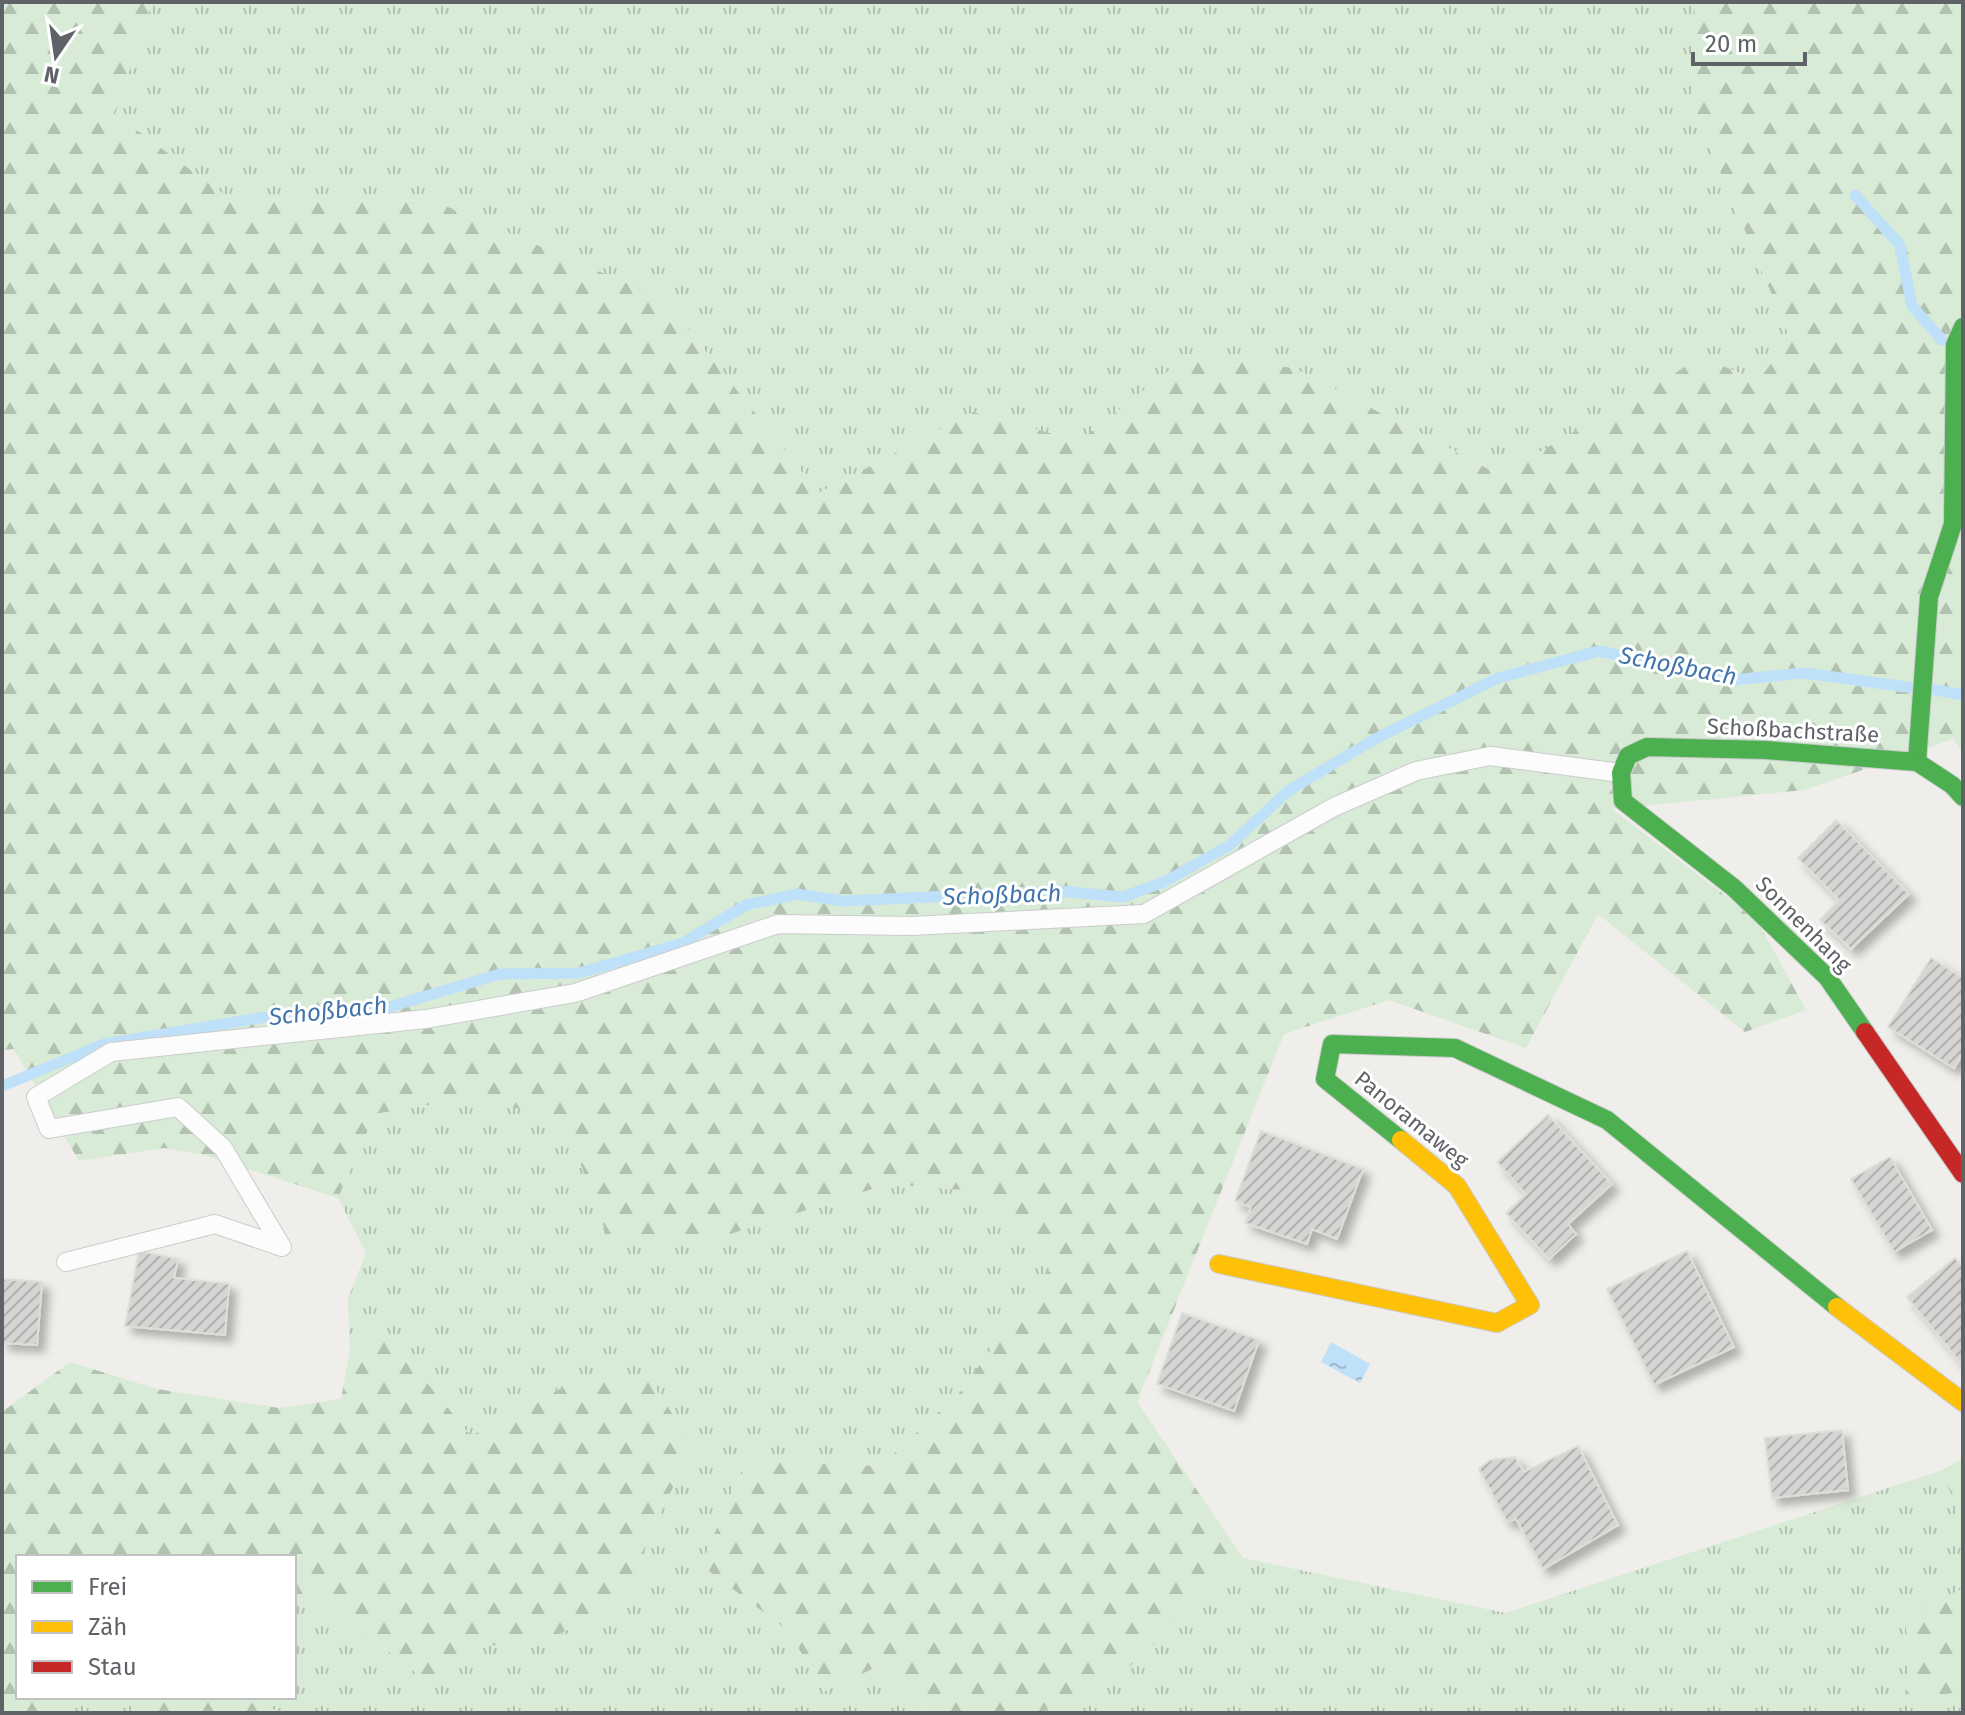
<svg xmlns="http://www.w3.org/2000/svg" width="1965" height="1715" font-family="'Fira Sans',sans-serif">
<style>
.grass{fill:url(#grass-tufts)}
.forest{fill:url(#forest-firs)}
.water{fill:url(#water-ripples)}
.lines{fill:none;stroke-linecap:round;stroke-linejoin:round}
.stream{stroke:#bfe0f9;stroke-width:11}
.building{fill:url(#building-hatch);stroke:#deddd9;stroke-width:2;filter:url(#shadow)}
.lane-casing{stroke:#cbcccc;stroke-width:20}
.fast-casing{stroke:#cacacb;stroke-width:20}
.slow-casing{stroke:#cacacb;stroke-width:20}
.jam-casing{stroke:#cacacb;stroke-width:20}
.lane{stroke:#fdfcfc;stroke-width:18}
.fast{stroke:#4caf50;stroke-width:18}
.slow{stroke:#ffc107;stroke-width:18}
.jam{stroke:#c62828;stroke-width:18}
.labels{text-anchor:middle;stroke-width:6;stroke-linejoin:round;paint-order:stroke}
.street-label{font-size:22px;fill:#5f6368;stroke:#fff}
.water-label{font-size:24px;font-style:italic;fill:#4174aa;stroke:#fff}
</style>
<defs>
<pattern id="grass-tufts" width="24" height="20" patternUnits="userSpaceOnUse" patternTransform="scale(2)"><rect width="24" height="20" fill="#d8ebd6"/><path d="M3 7l-1-3M5 7V3M7 7l1-3M15 17l-1-3M17 17v-4M19 17l1-3" fill="none" stroke="#b2c2b1"/></pattern>
<pattern id="forest-firs" width="22" height="20" patternUnits="userSpaceOnUse" patternTransform="scale(2)"><rect width="22" height="20" fill="#d8ebd6"/><path d="M5 1l3.5 6h-7zM16 11l3.5 6h-7z" fill="#b2c2b1"/></pattern>
<pattern id="water-ripples" width="26" height="14" patternUnits="userSpaceOnUse" patternTransform="scale(2)"><rect width="26" height="14" fill="#bfe0f9"/><path d="M2 4q2-2 4 0t4 0M15 11q2-2 4 0t4 0" fill="none" stroke="#9eb9cd"/></pattern>
<pattern id="building-hatch" width="6" height="6" patternUnits="userSpaceOnUse" patternTransform="scale(2)"><rect width="6" height="6" fill="#d6d5d3"/><path d="M-1 1l2-2M0 6l6-6M5 7l2-2" fill="none" stroke="#b1b0af"/></pattern>
<filter id="shadow"><feDropShadow dx="7" dy="7" stdDeviation="4" flood-color="#0004"/></filter>
</defs>
<rect width="100%" height="100%" fill="#efeeea"/>
<g class="grass">
<polygon points="152,2 1695,2 1693,107 1790,339 1758,381 1702,357 1501,475 1294,368 1189,355 1079,441 973,412 819,493 664,299 434,201 230,199 115,114"/>
<polygon points="477,1097 565,1122 708,1241 888,1184 976,1191 1053,1266 960,1392 881,1466 746,1461 701,1565 787,1630 825,1691 881,1665 929,1713 285,1713 231,1697 294,1697 294,1602 317,1596 429,1683 478,1646 540,1643 635,1598 649,1530 695,1449 567,1385 471,1436 385,1332 350,1350 348,1299 366,1253 338,1198 375,1114"/>
<polygon points="1963,1458 1963,1713 1040,1713 1122,1674 1243,1558 1506,1613 1943,1470"/>
<polygon points="41,1697 127,1697 135,1713 41,1713"/>
</g>
<g class="forest">
<polygon points="2,2 152,2 115,114 230,199 434,201 664,299 819,493 973,412 1079,441 1189,355 1294,368 1500,475 1702,357 1758,381 1790,338 1693,107 1695,2 1963,2 1963,752 1953,739 1804,790 1612,809 1757,920 1806,1010 1745,1032 1598,914 1526,1048 1389,1000 1284,1034 1137,1402 1243,1558 1122,1674 1040,1713 929,1713 881,1665 825,1691 787,1630 701,1565 746,1461 881,1466 960,1392 1052,1266 976,1191 888,1184 708,1241 607,1235 565,1122 476,1097 375,1114 338,1198 204,1155 164,1148 79,1161 14,1049 2,1050"/>
<polygon points="385,1332 471,1436 567,1385 649,1378 695,1449 649,1530 635,1598 540,1643 478,1646 429,1683 317,1596 294,1602 294,1557 18,1557 18,1697 41,1697 41,1713 2,1713 2,1412 70,1362 157,1389 279,1408 341,1399 350,1350"/>
<polygon points="1963,1458 1963,1531 1943,1470"/>
<polygon points="1963,1588 1963,1691 1904,1701 1911,1660 1904,1618"/>
<polygon points="127,1697 231,1697 285,1713 135,1713"/>
</g>
<polygon class="water" points="1331,1342 1370,1364 1360,1383 1321,1362"/>
<g class="lines">
<g class="stream">
<polyline points="1855,195 1900,245 1912,306 1942,340"/>
<polyline points="1931,689 1963,695"/>
<polyline points="2,1086 104,1044 259,1018 386,1008 500,974 579,973 683,943 746,905 797,894 842,901 1059,891 1123,897 1166,881 1230,845 1288,791 1375,739 1498,678 1599,651 1733,680 1804,673 1914,688"/>
</g>
</g>
<g class="building">
<polygon points="1836,820 1909,894 1851,949 1820,920 1839,900 1798,858"/>
<polygon points="1931,958 1963,978 1963,1053 1954,1068 1888,1027"/>
<polygon points="1548,1115 1612,1184 1568,1224 1576,1234 1549,1259 1506,1213 1526,1194 1497,1162"/>
<polygon points="1261,1131 1363,1169 1337,1239 1312,1229 1307,1244 1245,1223 1251,1207 1235,1201"/>
<polygon points="1890,1157 1932,1230 1894,1252 1851,1179"/>
<polygon points="139,1251 178,1259 174,1278 229,1284 225,1335 125,1326"/>
<polygon points="1687,1251 1734,1347 1654,1385 1607,1289"/>
<polygon points="1955,1258 1963,1268 1963,1366 1907,1297"/>
<polygon points="2,1279 42,1282 37,1345 2,1343"/>
<polygon points="1182,1313 1259,1340 1234,1411 1157,1384"/>
<polygon points="1842,1430 1848,1490 1772,1498 1765,1438"/>
<polygon points="1578,1446 1618,1525 1543,1569 1516,1519 1507,1522 1479,1469 1490,1460 1515,1457 1524,1472"/>
</g>
<g class="lines">
<g class="lane-casing">
<polyline id="lane" points="66,1262 215,1224 282,1247 223,1148 178,1107 49,1129 36,1097 111,1052 426,1019 575,993 778,924 912,926 1144,914 1334,807 1416,771 1490,756 1621,773"/>
</g>
<g class="fast-casing">
<g id="fast">
<polyline points="1917,762 1929,597 1953,524 1955,345 1963,327"/>
<polyline points="1865,1032 1827,977 1734,888 1623,801 1621,773 1628,756 1647,747 1766,750 1917,762 1952,785 1963,797"/>
<polyline points="1401,1140 1325,1079 1332,1044 1455,1048 1607,1120 1837,1307"/>
</g>
</g>
<g class="slow-casing">
<g id="slow">
<polyline points="1219,1264 1497,1323 1530,1305 1457,1186 1401,1140"/>
<polyline points="1837,1307 1963,1402"/>
</g>
</g>
<g class="jam-casing">
<polyline id="jam" points="1865,1032 1963,1174"/>
</g>
<use href="#lane" class="lane"/>
<use href="#fast" class="fast"/>
<use href="#slow" class="slow"/>
<use href="#jam" class="jam"/>
</g>
<g class="labels">
<g class="street-label">
<text transform="translate(1793 730) rotate(3)" y="8">Schoßbachstraße</text>
<text transform="translate(1804 924) rotate(45)" y="8">Sonnenhang</text>
<text transform="translate(1412 1119) rotate(39)" y="8">Panoramaweg</text>
</g>
<g class="water-label">
<text transform="translate(1678 666) rotate(11)" y="8">Schoßbach</text>
<text transform="translate(1002 895) rotate(-2)" y="8">Schoßbach</text>
<text transform="translate(328 1011) rotate(-6)" y="8">Schoßbach</text>
</g>
</g>
<rect width="1965" height="1715" fill="none" stroke="#5f6368" stroke-width="8"/>
<rect x="16" y="1555" width="280" height="144" fill="#ffffff" stroke="#bfc1c3" stroke-width="2"/>
<rect x="32" y="1581" width="40" height="12" fill="#4caf50" stroke="#bfc1c3" stroke-width="2"/>
<text x="88" y="1595" font-size="24" fill="#5f6368">Frei</text>
<rect x="32" y="1621" width="40" height="12" fill="#ffc107" stroke="#bfc1c3" stroke-width="2"/>
<text x="88" y="1635" font-size="24" fill="#5f6368">Zäh</text>
<rect x="32" y="1661" width="40" height="12" fill="#c62828" stroke="#bfc1c3" stroke-width="2"/>
<text x="88" y="1675" font-size="24" fill="#5f6368">Stau</text>
<g transform="translate(56 56) rotate(193)" stroke="#ffffff" stroke-width="6" paint-order="stroke">
<path d="M0-6L14 30L0 20L-14 30Z" fill="#5f6368"/>
<text y="-12" font-size="22" font-weight="bold" text-anchor="middle" fill="#5f6368">N</text>
</g>
<path d="M1693 52v12h112v-12" fill="none" stroke="#5f6368" stroke-width="4"/>
<text x="1705" y="52" font-size="24" fill="#5f6368" stroke="#ffffff" stroke-width="6" paint-order="stroke">20 m</text>
</svg>
